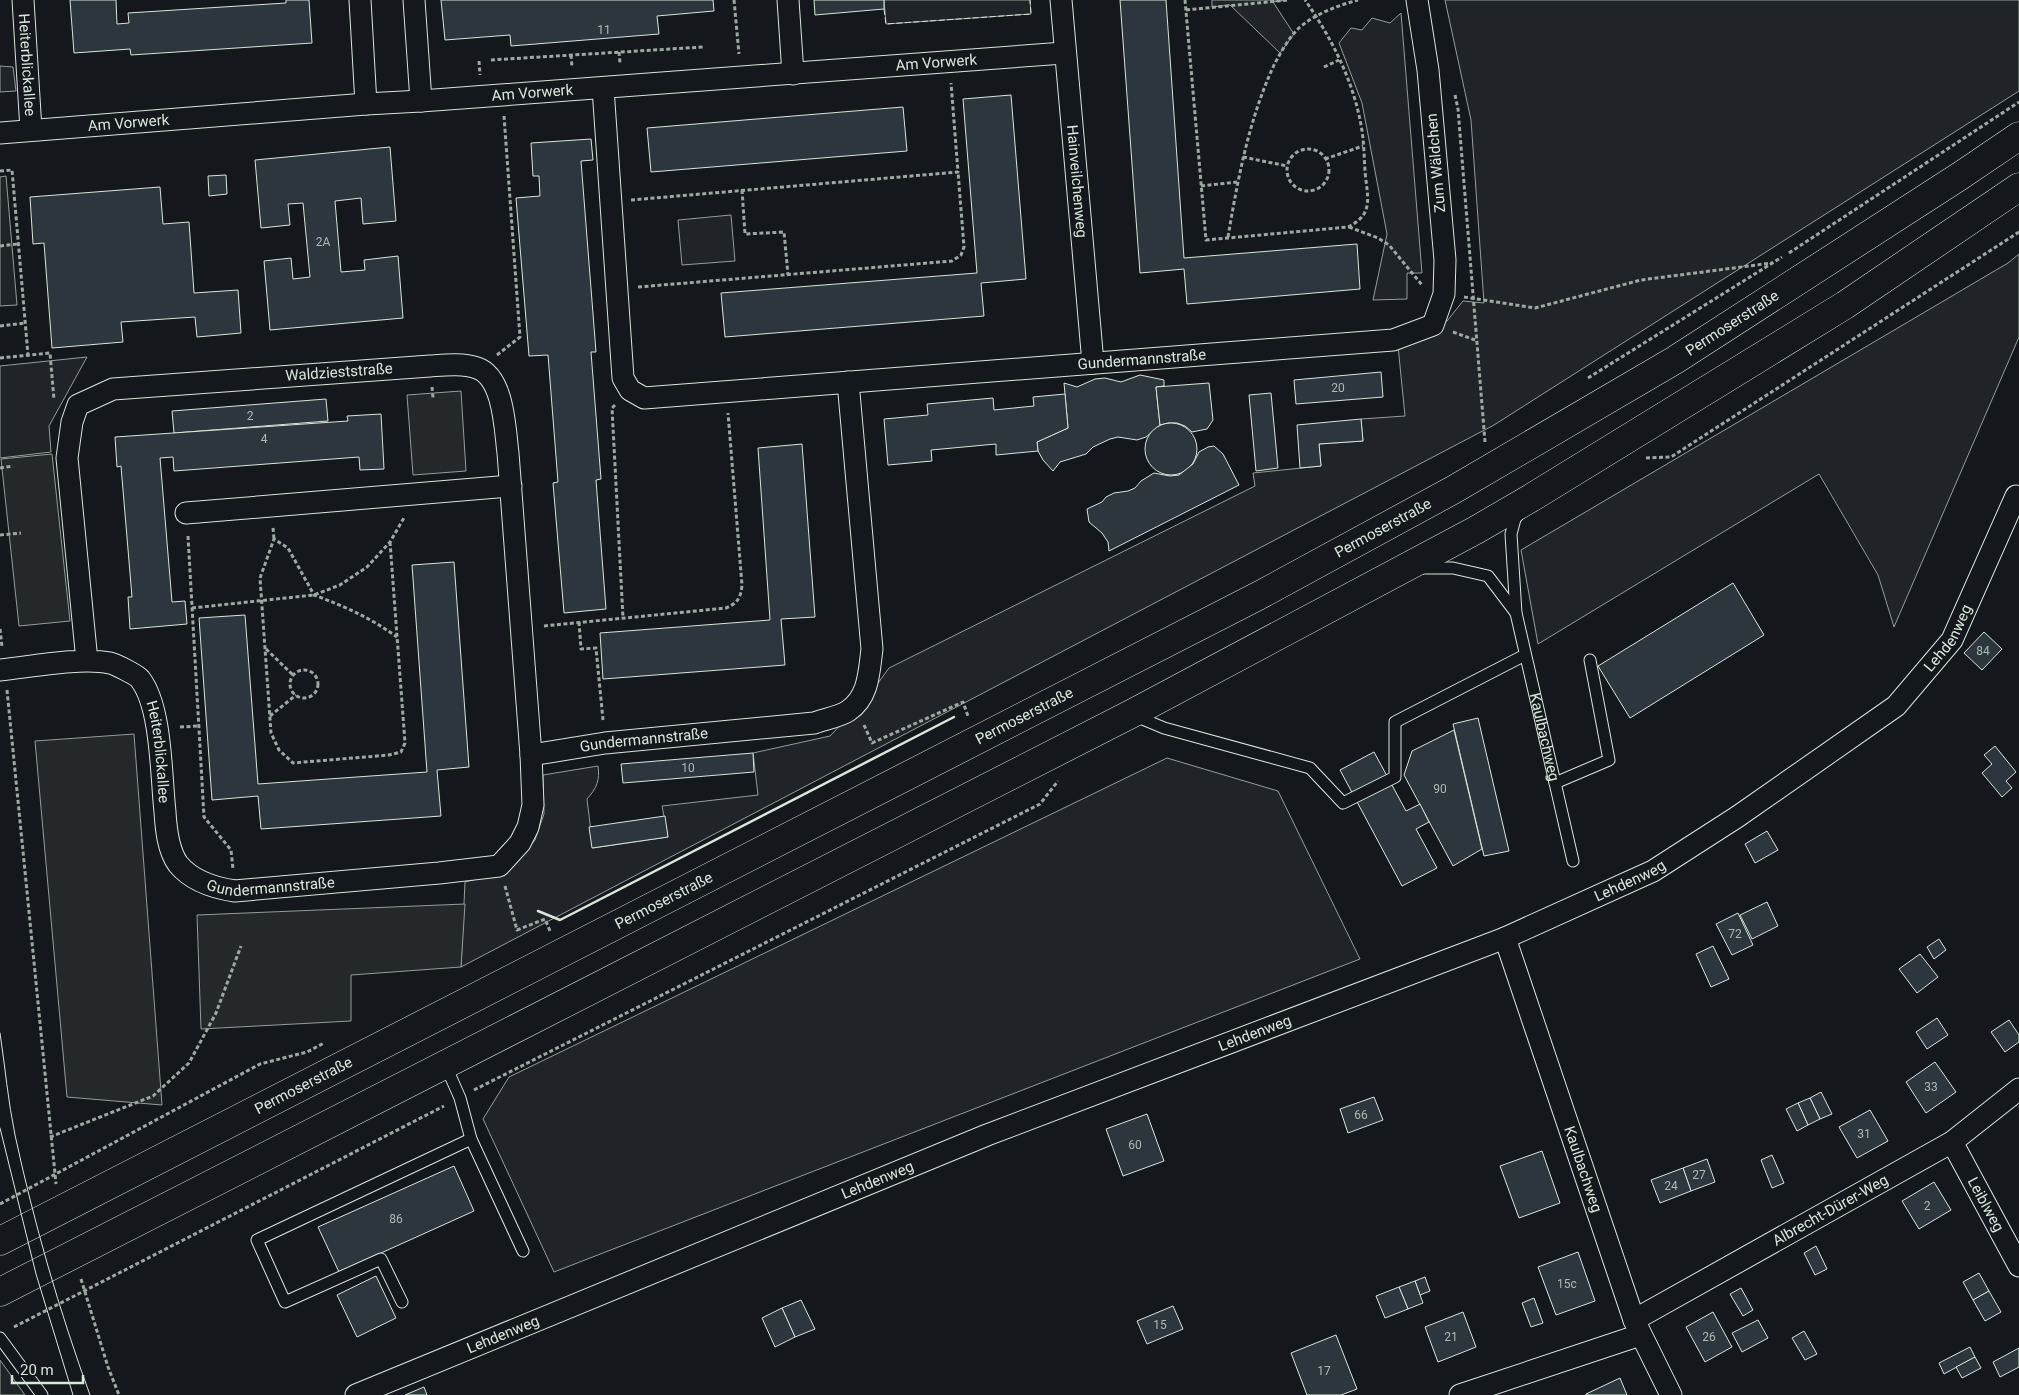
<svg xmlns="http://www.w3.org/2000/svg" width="2019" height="1395" font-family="Roboto,sans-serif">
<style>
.green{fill:#202428;stroke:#939e99}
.parking{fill:#24282b;stroke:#939e99}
.building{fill:#2c363c;stroke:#d8e6dc}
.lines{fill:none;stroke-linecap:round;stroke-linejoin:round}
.service-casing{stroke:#d8e6dc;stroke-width:13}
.minor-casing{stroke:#d8e6dc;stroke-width:23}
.primary-casing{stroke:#d8e6dc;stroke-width:29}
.path{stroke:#9da8a2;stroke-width:3;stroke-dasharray:4 2.5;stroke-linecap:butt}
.service{stroke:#14181c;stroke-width:11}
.minor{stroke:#14181c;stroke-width:21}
.primary{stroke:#14181c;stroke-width:28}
.tram{stroke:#d8e6dc;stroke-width:1}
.fence{stroke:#d8e6dc;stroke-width:1;stroke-dasharray:6 2.5;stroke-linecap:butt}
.wall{stroke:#d8e6dc;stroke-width:2.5}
.labels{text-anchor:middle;stroke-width:4;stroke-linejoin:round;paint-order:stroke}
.number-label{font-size:12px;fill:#adbab4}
.street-label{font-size:15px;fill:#d8e6dc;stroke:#14181c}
</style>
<rect width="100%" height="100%" fill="#14181c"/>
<g class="green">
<polygon points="884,0 1030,0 1031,14 886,24"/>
<polygon points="1212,0 1287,0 1273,2 1294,34 1280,53 1230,5 1212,7"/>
<path d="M1445,0H2019V91L1494,425L461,967L465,882L510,870L535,840L544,814L543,775L598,766C600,780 597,788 587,799L593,848L668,837L662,806L758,795L753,753L830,736L870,694L889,668L1255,486L1253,473L1321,466L1319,444L1363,441L1361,419L1405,416L1398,346L1447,321L1463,301L1484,303L1471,120Z"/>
<polygon points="1401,13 1422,273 1407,273 1407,299 1373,300 1387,234 1362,103 1339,43 1351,28 1362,30 1372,18 1390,23"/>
<polygon points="0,66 13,67 16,91 0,92"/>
<polygon points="6,176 17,305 0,306 0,177"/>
<polygon points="731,215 735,261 682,265 678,220"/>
<polygon points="2019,254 2019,337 1894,627 1878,575 1819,474 1538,644 1521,550 2008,263"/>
<polygon points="87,357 49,426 51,452 0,458 0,366"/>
<polygon points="1167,758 1278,791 1360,959 554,1272 483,1119 509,1077"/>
<polygon points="0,1360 25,1395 0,1395"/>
</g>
<g class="parking">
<polygon points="461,391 466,471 413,475 407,395"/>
<polygon points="52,454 70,621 19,626 1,459"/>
<polygon points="134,734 162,1105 67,1097 35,741"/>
<polygon points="465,904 461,967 351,975 351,1021 201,1029 197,915"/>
</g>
<g class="building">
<polygon points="70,0 116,0 117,24 129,23 128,13 286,3 286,0 309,0 312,43 131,55 130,49 74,53"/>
<polygon points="441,0 713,0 714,11 657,16 659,34 511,46 510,35 445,40"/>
<polygon points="814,0 884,0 884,9 815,15"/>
<polygon points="1120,0 1166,0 1184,258 1357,244 1360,289 1187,304 1184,269 1140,273"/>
<polygon points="1011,95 1026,279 981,283 984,316 725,337 721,293 977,273 963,99"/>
<polygon points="903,107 907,151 651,172 647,128"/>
<polygon points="591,139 593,160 581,161 596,352 591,352 601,479 596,480 606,609 564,613 553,483 558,482 548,355 529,356 516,198 540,196 539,176 533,176 531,143"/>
<polygon points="390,147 396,221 363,224 361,198 335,201 341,272 365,270 364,260 398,256 403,318 270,330 264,261 291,258 293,279 310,277 303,203 288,204 290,225 261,228 255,160"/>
<polygon points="226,175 227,194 209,196 208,176"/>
<polygon points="160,187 163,224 189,222 194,293 238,290 241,333 197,337 195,317 121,322 123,342 52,348 44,243 33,244 30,197"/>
<polygon points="1381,372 1383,397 1296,404 1294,380"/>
<polygon points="1140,375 1164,380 1164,386 1156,387 1160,425 1146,437 1137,440 1118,437 1110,439 1093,447 1086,454 1060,462 1053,471 1043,460 1038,451 1037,442 1068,428 1064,383 1077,387 1095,379 1105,378 1121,382"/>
<polygon points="1209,383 1213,420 1207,429 1192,432 1185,426 1177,423 1168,423 1160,425 1156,387"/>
<polygon points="1271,393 1278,468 1256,471 1249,395"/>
<polygon points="1065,394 1068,428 1037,442 1038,451 996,455 996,444 931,450 932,461 888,465 884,419 928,415 927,404 993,398 994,410 1034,406 1033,397"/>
<polygon points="326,399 328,421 174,433 172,411"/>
<polygon points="381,414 384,469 360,470 359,457 174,471 173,457 160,458 172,602 185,601 187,624 130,629 128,597 132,597 121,466 117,467 115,437 348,421 347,416"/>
<polygon points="1361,419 1363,441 1319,444 1321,466 1300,468 1297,425"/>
<circle cx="1171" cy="449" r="26"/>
<polygon points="802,444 815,617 781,619 785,665 603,679 600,633 770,620 758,448"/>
<polygon points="1214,446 1223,454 1239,485 1109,551 1108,542 1102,533 1089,522 1087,509 1102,502 1106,497 1114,493 1128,491 1135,488 1141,481 1154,473 1170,476 1179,475 1193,464 1199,452 1208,447"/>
<polygon points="454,562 469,767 437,770 441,816 261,829 258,796 212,800 199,618 245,615 258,784 427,772 412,565"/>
<polygon points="1733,583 1764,635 1630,718 1598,666"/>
<polygon points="1984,632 2002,649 1982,670 1964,653"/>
<polygon points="1478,718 1509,851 1484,856 1453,724"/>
<polygon points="1454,730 1482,849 1453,866 1404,775 1412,751"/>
<polygon points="1995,746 2016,772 2006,781 2012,788 2002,797 1982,773 1992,764 1984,755"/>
<polygon points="1374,752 1406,811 1420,804 1429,822 1416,829 1437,868 1402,886 1340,770"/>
<polygon points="753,753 754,772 623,783 621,764"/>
<polygon points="665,816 668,837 592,848 589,827"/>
<polygon points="1767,831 1778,850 1755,863 1745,844"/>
<polygon points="1767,902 1778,926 1752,939 1740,915"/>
<polygon points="1738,913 1753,945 1732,955 1716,924"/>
<polygon points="1939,939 1946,950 1934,959 1927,947"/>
<polygon points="1713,946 1729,979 1711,987 1696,954"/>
<polygon points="1920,954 1938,977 1917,993 1899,969"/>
<polygon points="1937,1018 1948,1035 1927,1049 1916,1032"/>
<polygon points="2009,1020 2019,1035 2019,1042 2005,1052 1991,1032"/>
<polygon points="1935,1062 1956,1092 1926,1113 1906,1082"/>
<polygon points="1821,1092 1832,1114 1820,1119 1810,1098"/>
<polygon points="1374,1097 1383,1120 1348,1133 1340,1109"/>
<polygon points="1810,1098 1820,1119 1808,1125 1798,1103"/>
<polygon points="1798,1103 1808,1125 1797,1131 1786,1109"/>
<polygon points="1870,1110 1888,1141 1857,1158 1839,1127"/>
<polygon points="1147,1114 1164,1161 1123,1176 1106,1129"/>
<polygon points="1542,1151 1560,1203 1519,1218 1500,1166"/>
<polygon points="1772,1155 1784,1183 1772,1188 1761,1160"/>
<polygon points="1707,1159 1715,1182 1691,1191 1683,1168"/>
<polygon points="454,1166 474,1211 339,1272 318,1227"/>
<polygon points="1683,1168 1691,1191 1660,1203 1651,1180"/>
<polygon points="1934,1182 1951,1210 1919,1229 1902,1201"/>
<polygon points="1816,1246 1827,1269 1815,1275 1804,1253"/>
<polygon points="1578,1252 1595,1301 1556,1315 1538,1267"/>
<polygon points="1979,1273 1989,1291 1973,1300 1963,1282"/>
<polygon points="376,1276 396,1318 357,1337 337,1295"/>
<polygon points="1425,1277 1430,1291 1420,1295 1415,1281"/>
<polygon points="1415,1281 1423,1303 1408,1309 1399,1287"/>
<polygon points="1399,1287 1408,1309 1385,1318 1376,1296"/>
<polygon points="1741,1288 1753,1310 1743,1316 1730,1294"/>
<polygon points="1989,1291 2001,1312 1985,1321 1973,1300"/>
<polygon points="1534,1298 1543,1323 1531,1327 1522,1303"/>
<polygon points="801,1300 815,1329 795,1337 782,1308"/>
<polygon points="1173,1306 1183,1329 1147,1344 1137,1321"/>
<polygon points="782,1308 795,1337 775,1347 762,1318"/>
<polygon points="1463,1312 1476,1347 1438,1362 1425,1327"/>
<polygon points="1713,1312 1732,1347 1705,1362 1686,1327"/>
<polygon points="1758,1320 1768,1338 1742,1352 1732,1333"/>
<polygon points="1804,1331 1817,1354 1805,1360 1792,1338"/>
<polygon points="1336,1335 1357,1389 1341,1395 1307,1395 1291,1353"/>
<polygon points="1970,1347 1975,1357 1944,1374 1939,1363"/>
<polygon points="2019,1348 2019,1367 2000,1377 1993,1362"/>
<polygon points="1975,1357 1981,1368 1962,1378 1956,1367"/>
<polygon points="1620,1378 1627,1395 1586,1395 1586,1394"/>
<polygon points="424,1387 427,1395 405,1395"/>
</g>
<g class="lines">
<g class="service-casing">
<g id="service">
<path id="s1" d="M1521,511L1515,519L1511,534L1516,613L1573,861"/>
<polyline points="1420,568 1453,568 1488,576 1516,613"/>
<polyline points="1133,715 1164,728 1310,768 1343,803 1395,777 1395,722 1525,655"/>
<polyline points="1555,783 1609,760 1590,660"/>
<polyline points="445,1064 460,1098 471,1139 523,1251"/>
<polyline points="402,1302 381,1259 285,1302 257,1240 471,1139"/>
<polyline points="0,1338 42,1395"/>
</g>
</g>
<g class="minor-casing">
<g id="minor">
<path id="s2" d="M23,0L31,130"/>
<polyline points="360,0 366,104"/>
<polyline points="414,0 421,101"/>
<polyline points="788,0 793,74"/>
<path id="s3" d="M1061,0L1093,363"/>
<path id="s4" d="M603,88L623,378L630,390L644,398L1393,340L1433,325L1444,294L1445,260L1428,70L1417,0"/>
<path id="s5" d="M0,133L366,104L421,101L1064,53"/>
<polyline points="186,513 511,486"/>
<path id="s6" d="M0,670C30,667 81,657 110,663C115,664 137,675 140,679C162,707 161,777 165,812C166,829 168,850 178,864C192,881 214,888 235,891L439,873L499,866L520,843L528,827L533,805L531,755L508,453C505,430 504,377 477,368C462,363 445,365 430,366L113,389L78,405L72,422L67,458L87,661"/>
<path id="s7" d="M531,755L605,743L814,723C824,719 839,717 848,711C869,697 869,672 872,649L848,382"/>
<path id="s8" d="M1505,938L1634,1320L1671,1395"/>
<path id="s9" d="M1952,1142L2019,1266"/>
<path id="s10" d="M1634,1320L1952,1142L2019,1089"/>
<path id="s11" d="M356,1395L987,1135L1505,938L1653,871L1737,817L1896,706L1952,640L2016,496"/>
<polyline points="1460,1395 1640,1335"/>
</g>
</g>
<g class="primary-casing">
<g id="primary">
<path id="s12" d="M0,1241L1258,596L1453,490L1675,360L1960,176L2019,136"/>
<polyline points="0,1292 1131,714 1476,530 1531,498 1845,305 2019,187"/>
</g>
</g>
<g class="path">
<polyline points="734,0 739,54"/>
<path d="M1185,0L1206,240L1348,227C1375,214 1367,196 1365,171C1364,156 1364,140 1361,125C1353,80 1331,37 1305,0"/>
<polyline points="1186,10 1288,0"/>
<polyline points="619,52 620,63"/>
<polyline points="571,55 572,67"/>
<polyline points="491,60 703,47"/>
<polyline points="479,61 480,75"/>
<polyline points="1324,67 1339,60"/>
<polyline points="1455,95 1458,109 1485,442"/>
<circle cx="1308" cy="170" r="21"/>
<polyline points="1243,157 1287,166"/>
<polyline points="1325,159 1363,146"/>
<polyline points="0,171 12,170 28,355"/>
<polyline points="1201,186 1237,182"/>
<polyline points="742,190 745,234 784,232 788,275"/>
<polyline points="631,200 958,172 951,83"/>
<polyline points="1349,227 1378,238 1389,245 1422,285"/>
<path d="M1228,237C1238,178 1249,119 1274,65C1281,52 1289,37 1300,27C1317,13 1337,6 1358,0"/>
<polyline points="0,246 18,244"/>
<polyline points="1789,253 2019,102"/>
<polyline points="638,287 952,261 961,255 964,247 958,172"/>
<polyline points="1464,297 1535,308 1641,280 1772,263"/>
<polyline points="0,326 25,323"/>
<polyline points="1453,332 1475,340"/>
<polyline points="497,355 520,337 504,116"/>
<polyline points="0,358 50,353 54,400"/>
<polyline points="1588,378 1782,257"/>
<polyline points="432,387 433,398"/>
<polyline points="615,405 612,408 623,618"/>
<polyline points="1646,458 1671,457 2019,232"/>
<polyline points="0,468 13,466"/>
<polyline points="273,528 274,539"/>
<polyline points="0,535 21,533"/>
<polyline points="188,536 204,817 231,850 233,869"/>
<path d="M390,542L405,743L401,752L389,755L293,763L279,750L271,733L260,578L274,539L288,548L314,595C346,607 369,617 397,637"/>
<polyline points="192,608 314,595 340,585 367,567 390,542 405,516"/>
<polyline points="579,622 581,649 596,648 603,720"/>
<path d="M544,626L726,608C738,603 741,597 742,585L728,413"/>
<polyline points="0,629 2,647"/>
<polyline points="266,649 293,675"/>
<circle cx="304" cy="684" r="14"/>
<polyline points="7,690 56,1184"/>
<polyline points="270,716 296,695"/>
<polyline points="864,725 872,743 963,702 968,716"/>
<polyline points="180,727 199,726"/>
<polyline points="505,886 517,930 545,919 550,931"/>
<polyline points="474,1090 1040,804 1058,781"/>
<polyline points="50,1137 153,1096 189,1063 216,1013 241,946"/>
<polyline points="0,1204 260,1064 307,1052 324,1043"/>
<polyline points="81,1279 108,1367 119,1395"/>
<polyline points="14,1327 444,1106"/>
</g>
<use href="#service" class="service"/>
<use href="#minor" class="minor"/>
<use href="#primary" class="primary"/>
<g class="tram">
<path d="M0,1033C5,1066 8,1101 15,1135C34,1223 59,1310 90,1395"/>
<polyline points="0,1128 36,1274 73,1395"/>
</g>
<polyline class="fence" points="884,9 886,24 1031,14 1030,0"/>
<polyline class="wall" points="538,911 560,920 954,717"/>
</g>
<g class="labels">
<g class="number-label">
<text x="604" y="34">11</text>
<text x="323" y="246">2A</text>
<text x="1338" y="392">20</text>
<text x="250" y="420">2</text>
<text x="264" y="443">4</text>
<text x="1983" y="655">84</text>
<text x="688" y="772">10</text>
<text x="1440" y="793">90</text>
<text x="1735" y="938">72</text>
<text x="1931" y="1091">33</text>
<text x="1361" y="1119">66</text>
<text x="1864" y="1138">31</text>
<text x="1135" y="1149">60</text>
<text x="1699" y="1179">27</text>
<text x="1671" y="1190">24</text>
<text x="1927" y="1210">2</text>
<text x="396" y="1223">86</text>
<text x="1567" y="1288">15c</text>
<text x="1160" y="1329">15</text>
<text x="1451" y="1341">21</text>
<text x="1709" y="1341">26</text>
<text x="1324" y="1375">17</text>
</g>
<g class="street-label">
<text dy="5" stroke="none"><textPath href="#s5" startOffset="939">Am Vorwerk</textPath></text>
<text dy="5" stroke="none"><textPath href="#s2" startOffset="65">Heiterblickallee</textPath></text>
<text dy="5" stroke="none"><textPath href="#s5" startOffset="534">Am Vorwerk</textPath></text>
<text dy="5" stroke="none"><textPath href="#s5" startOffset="129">Am Vorwerk</textPath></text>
<text transform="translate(1436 163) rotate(-95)" y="5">Zum Wäldchen</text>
<text dy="5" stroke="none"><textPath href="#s3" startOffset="182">Hainveilchenweg</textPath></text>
<text dy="5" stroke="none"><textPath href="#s12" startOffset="1961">Permoserstraße</textPath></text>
<text dy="5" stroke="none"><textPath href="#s4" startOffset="820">Gundermannstraße</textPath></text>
<text transform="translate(339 372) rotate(-4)" y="5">Waldzieststraße</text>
<text dy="5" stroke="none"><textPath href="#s12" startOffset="1556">Permoserstraße</textPath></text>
<text dy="5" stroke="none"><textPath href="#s11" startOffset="1779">Lehdenweg</textPath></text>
<text dy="5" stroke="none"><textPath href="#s12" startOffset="1151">Permoserstraße</textPath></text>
<text dy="5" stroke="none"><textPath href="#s1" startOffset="232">Kaulbachweg</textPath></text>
<text dy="5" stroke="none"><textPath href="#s7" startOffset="114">Gundermannstraße</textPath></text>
<text dy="5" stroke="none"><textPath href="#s6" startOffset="221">Heiterblickallee</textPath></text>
<text dy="5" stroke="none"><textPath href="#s11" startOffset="1374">Lehdenweg</textPath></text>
<text dy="5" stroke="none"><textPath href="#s6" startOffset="436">Gundermannstraße</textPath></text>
<text dy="5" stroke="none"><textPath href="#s12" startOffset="746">Permoserstraße</textPath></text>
<text dy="5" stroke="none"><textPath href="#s11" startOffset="969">Lehdenweg</textPath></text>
<text dy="5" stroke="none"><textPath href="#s12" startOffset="341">Permoserstraße</textPath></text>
<text dy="5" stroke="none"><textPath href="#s8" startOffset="244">Kaulbachweg</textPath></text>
<text dy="5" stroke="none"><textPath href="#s11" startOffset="564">Lehdenweg</textPath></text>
<text dy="5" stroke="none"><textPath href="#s9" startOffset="71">Leiblweg</textPath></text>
<text dy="5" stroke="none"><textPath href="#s10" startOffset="225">Albrecht-Dürer-Weg</textPath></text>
<text dy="5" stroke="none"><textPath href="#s11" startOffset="159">Lehdenweg</textPath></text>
</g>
</g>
<path d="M12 1375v8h71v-8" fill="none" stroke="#d8e6dc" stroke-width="2.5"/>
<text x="20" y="1375" font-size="15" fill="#d8e6dc" stroke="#14181c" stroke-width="4" paint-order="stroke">20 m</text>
</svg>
